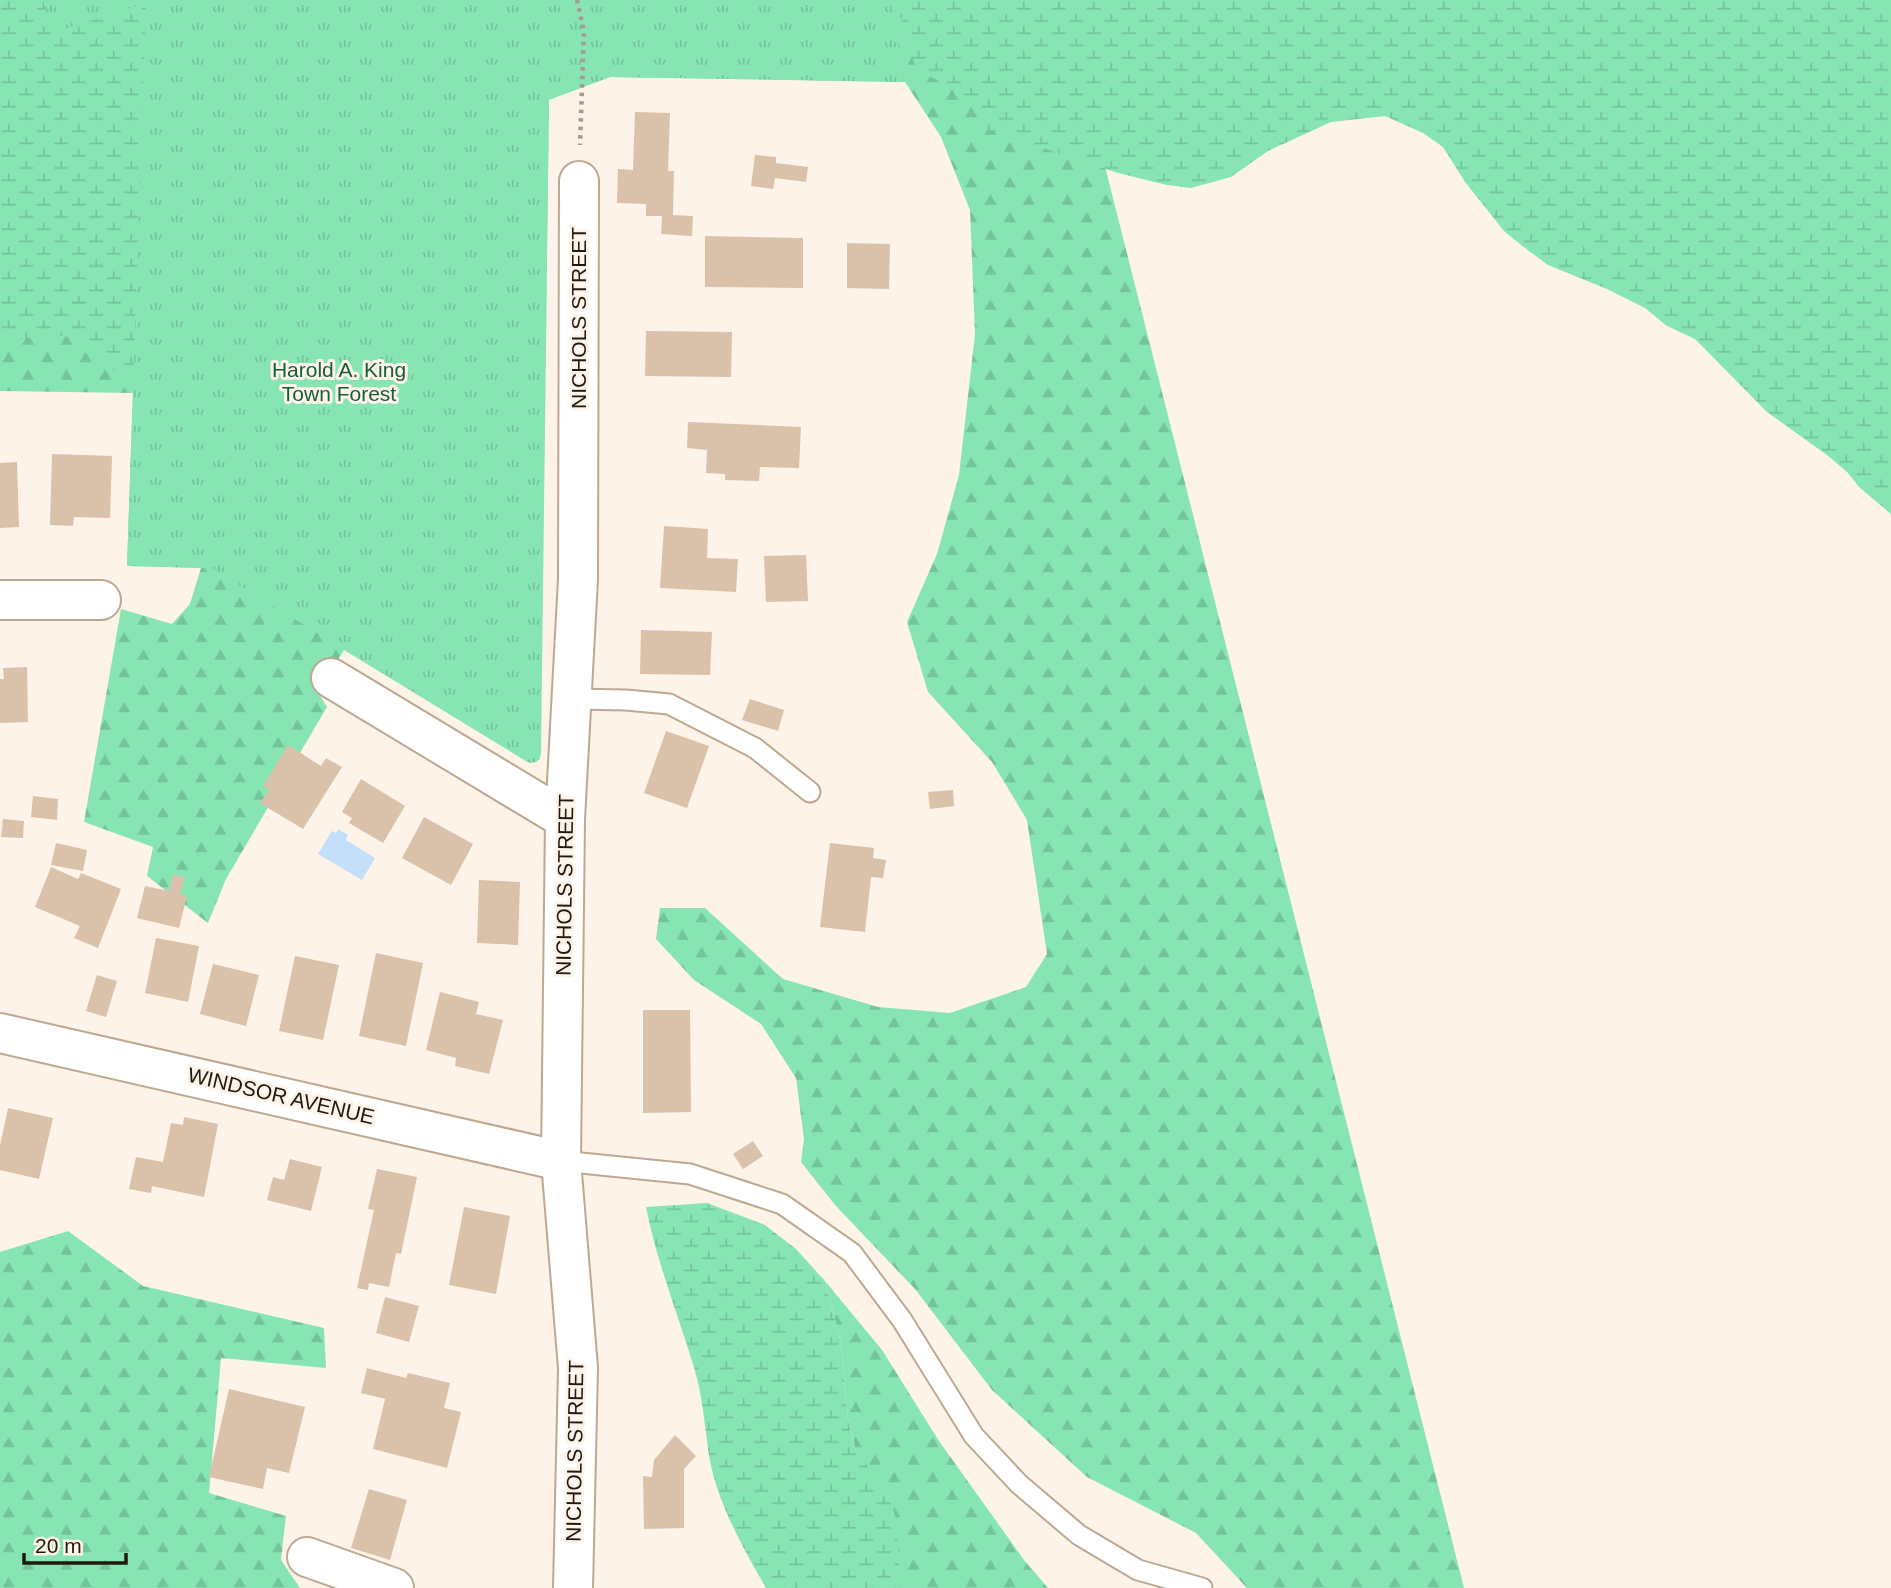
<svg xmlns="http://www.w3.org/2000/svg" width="1891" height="1588" font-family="Helvetica,sans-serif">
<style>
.forest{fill:url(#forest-firs)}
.wetland{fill:url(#wetland-marsh)}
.park{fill:url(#park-tufts)}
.water{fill:#c4dffa}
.building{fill:#dac1a9}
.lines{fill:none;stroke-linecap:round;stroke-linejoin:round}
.lane-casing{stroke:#bfa890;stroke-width:23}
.street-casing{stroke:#bfa890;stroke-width:42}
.path{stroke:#a49b91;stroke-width:4.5;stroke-dasharray:3.5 5;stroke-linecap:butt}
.lane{stroke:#fff;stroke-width:19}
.street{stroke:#fff;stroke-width:38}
.labels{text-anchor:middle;stroke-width:6;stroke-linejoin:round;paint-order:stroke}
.street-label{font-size:21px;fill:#21180f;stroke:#fdf3e8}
.park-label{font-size:21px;fill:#135e3e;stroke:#fdf3e8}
</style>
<defs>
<pattern id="forest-firs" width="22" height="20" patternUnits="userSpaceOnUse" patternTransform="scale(1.75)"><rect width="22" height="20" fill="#87e5b4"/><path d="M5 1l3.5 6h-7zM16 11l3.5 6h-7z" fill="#74c49a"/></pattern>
<pattern id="wetland-marsh" width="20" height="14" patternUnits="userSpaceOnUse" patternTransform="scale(1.75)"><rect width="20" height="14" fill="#87e5b4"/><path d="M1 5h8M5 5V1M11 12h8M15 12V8" fill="none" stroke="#74c49a"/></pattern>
<pattern id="park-tufts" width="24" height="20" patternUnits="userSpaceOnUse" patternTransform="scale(1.75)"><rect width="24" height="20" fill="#87e5b4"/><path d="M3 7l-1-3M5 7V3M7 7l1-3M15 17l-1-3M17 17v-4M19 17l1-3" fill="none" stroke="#74c49a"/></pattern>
</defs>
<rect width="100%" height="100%" fill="#fdf3e8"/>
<g class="forest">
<polygon points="0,0 304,7 1063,0 1464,1588 1247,1588 1196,1533 1087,1477 992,1390 915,1289 835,1205 801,1162 804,1139 796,1078 761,1024 694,980 656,939 660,908 705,908 783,979 878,1007 950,1013 1026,987 1047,954 1027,820 992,762 928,692 907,622 937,554 959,475 975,334 970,210 941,137 905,82 610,77 549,99 540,759 536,762 528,762 344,650 318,692 327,707 226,879 208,923 147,876 153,847 84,822 121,609 172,624 190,604 201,568 127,566 133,393 0,391"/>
<polygon points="68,1231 143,1286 324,1328 326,1368 221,1358 209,1493 286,1516 281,1560 300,1588 0,1588 0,1252"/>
<polygon points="825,1281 882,1350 939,1441 1024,1560 1048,1588 899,1588 899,1579 873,1476 855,1448 848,1420 841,1342"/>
</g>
<g class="wetland">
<path d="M3,0H301L169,363L110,371C100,360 88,343 73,338C54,332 21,340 0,341V5Z"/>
<path d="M862,0H1891V514L1860,488L1847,472L1827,455L1767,412L1695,339L1667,326L1645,308L1607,289L1548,265L1521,245L1504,231L1465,182L1443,147L1423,133L1385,116L1331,122L1268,151L1231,177L1191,188L1167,185L1118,173L993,131C975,121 971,99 953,87C942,80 924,77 916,66C909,56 908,30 899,14Z"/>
<path d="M707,1203L765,1225L796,1249L825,1281L841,1342L848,1420L855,1448L889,1497L896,1518L899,1558V1588H766C745,1552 720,1507 711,1466C705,1435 704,1402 695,1371C679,1317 657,1263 646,1207Z"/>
</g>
<polygon class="park" points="43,0 890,0 905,82 610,77 549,100 541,754 536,762 530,763 521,758 211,568 127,566 146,3 51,33"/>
<polygon class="water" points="338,829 348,835 346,840 375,858 362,880 318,854 332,831 336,833"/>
<g class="building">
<polygon points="635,112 670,113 668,171 674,171 673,215 693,216 692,236 661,234 662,216 646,216 646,204 617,203 618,169 633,170"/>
<polygon points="755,155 776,157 776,163 808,167 806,182 775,178 773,189 751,186"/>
<polygon points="705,236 803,238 803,288 705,287"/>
<polygon points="847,243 890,244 889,289 847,288"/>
<polygon points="646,331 732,332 731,377 645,376"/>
<polygon points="688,422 801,427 799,468 760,467 759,481 725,480 725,474 706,473 707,450 687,448"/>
<polygon points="52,454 112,456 110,518 74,517 73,526 50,525"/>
<polygon points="17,462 19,527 0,528 0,463"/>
<polygon points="664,526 708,529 707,558 738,559 736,592 660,588"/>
<polygon points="806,555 808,601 766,602 764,556"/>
<polygon points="641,630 712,632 710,675 640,674"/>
<polygon points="27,667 28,722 0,723 0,679 4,679 3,668"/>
<polygon points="750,699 784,710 778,731 742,720"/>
<polygon points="666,731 709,746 687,808 644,793"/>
<polygon points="288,745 321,766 326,758 342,767 303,829 260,803 269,790 263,786"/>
<polygon points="361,779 405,806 383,843 349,823 352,818 342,812"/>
<polygon points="953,790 954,806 930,809 928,792"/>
<polygon points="33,796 58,799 57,820 31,817"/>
<polygon points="424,817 473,844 451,885 402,858"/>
<polygon points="3,819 24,821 23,838 1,837"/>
<polygon points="56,843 87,850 83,871 51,865"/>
<polygon points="830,843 874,848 873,858 886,860 883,878 871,877 865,932 820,927"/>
<polygon points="51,867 78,879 81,873 121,889 98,948 74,938 80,926 35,907"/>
<polygon points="173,874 185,877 180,894 187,896 179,928 137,918 145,886 169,891"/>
<polygon points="479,880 520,882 518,945 477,943"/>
<polygon points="156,938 199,946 188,1002 145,993"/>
<polygon points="376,953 423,963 406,1046 359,1036"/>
<polygon points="295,956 339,965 323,1040 279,1031"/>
<polygon points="213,964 259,975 246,1026 200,1014"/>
<polygon points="97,975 117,981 106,1017 86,1011"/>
<polygon points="440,992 479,1002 476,1014 503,1020 489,1074 455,1066 456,1058 426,1050"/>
<polygon points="643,1010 690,1010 691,1112 643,1113"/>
<polygon points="8,1108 53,1118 39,1179 0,1170 0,1146"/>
<polygon points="184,1117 218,1124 204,1197 152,1186 151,1193 129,1189 136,1157 163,1162 171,1123 183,1125"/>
<polygon points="753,1141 763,1156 743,1169 733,1154"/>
<polygon points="290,1159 322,1167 311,1211 267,1200 273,1177 284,1180"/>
<polygon points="377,1169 417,1177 401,1254 396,1253 389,1287 369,1283 368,1290 357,1288 374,1210 368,1209"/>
<polygon points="464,1207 510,1216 496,1294 449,1285"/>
<polygon points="385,1297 419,1306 409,1342 376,1333"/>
<polygon points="367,1368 406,1378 408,1373 450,1383 444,1408 461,1412 447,1468 373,1449 385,1399 361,1393"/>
<polygon points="229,1389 305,1407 289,1473 267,1468 263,1489 209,1477"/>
<polygon points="675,1435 696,1456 684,1469 684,1528 644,1529 643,1476 652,1477 654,1460"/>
<polygon points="369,1489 407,1500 390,1560 351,1548"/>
</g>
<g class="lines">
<g class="lane-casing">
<g id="lane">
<polyline points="572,699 626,700 669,704 755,748 810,792"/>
<polyline points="561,1161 690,1174 782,1204 852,1253 902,1320 974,1436 1019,1484 1079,1535 1138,1570 1202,1588"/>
</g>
</g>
<g class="street-casing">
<g id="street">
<polyline points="0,600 101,600"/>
<polyline points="331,678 565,819"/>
<polyline points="0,1033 561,1161"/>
<polyline points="307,1557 394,1588"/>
<polyline points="573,1588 578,1368 561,1161 565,819 578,579 579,181"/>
</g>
</g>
<polyline class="path" points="577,0 584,31 580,145"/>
<use href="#lane" class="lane"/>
<use href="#street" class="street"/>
</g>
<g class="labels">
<g class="street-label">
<text transform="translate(579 318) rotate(-90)" y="7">NICHOLS STREET</text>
<text transform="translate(565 885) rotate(-89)" y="7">NICHOLS STREET</text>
<text transform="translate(281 1096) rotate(13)" y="7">WINDSOR AVENUE</text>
<text transform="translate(575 1451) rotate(-89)" y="7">NICHOLS STREET</text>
</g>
<g class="park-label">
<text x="339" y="377">Harold A. King<tspan x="339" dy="24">Town Forest</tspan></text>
</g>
</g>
<path d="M24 1553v10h102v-10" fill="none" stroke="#21180f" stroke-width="3.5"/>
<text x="35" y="1553" font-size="21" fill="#21180f" stroke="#fdf3e8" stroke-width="5" paint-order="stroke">20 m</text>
</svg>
